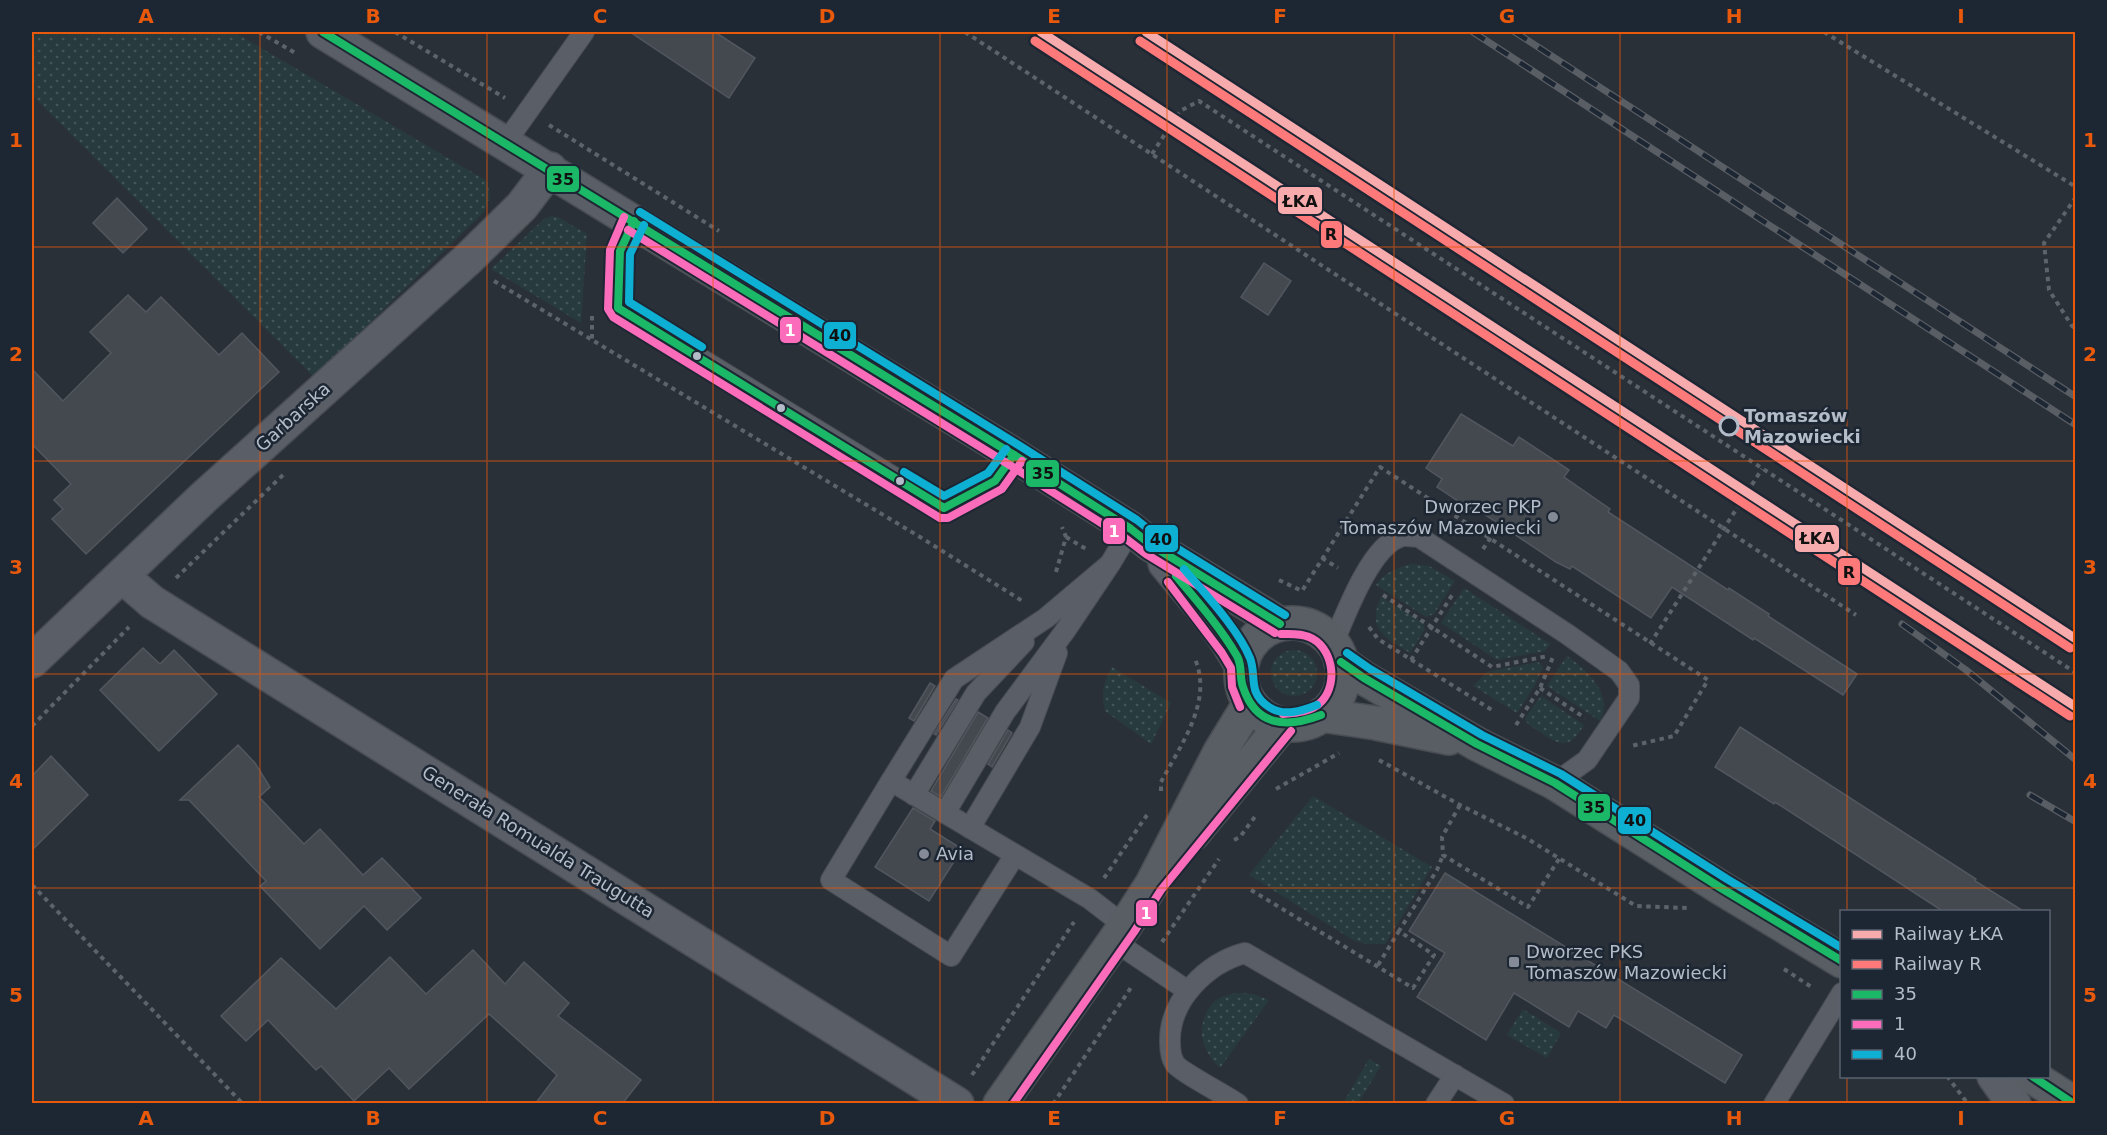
<svg xmlns="http://www.w3.org/2000/svg" width="2107" height="1135" font-family="'DejaVu Sans',sans-serif">
<style>
.grass{fill:url(#grass-dots)}
.building{fill:#444950;stroke:#52575f;stroke-width:1.5}
.lines{fill:none;stroke-linecap:round;stroke-linejoin:round}
.lane-casing{stroke:#484c53;stroke-width:22}
.street-casing{stroke:#484c53;stroke-width:36}
.secondary-casing{stroke:#484c53;stroke-width:36}
.path{stroke:#5d636a;stroke-width:4;stroke-dasharray:4.5 4.5;stroke-linecap:butt}
.lane{stroke:#5a5e66;stroke-width:20}
.street{stroke:#5a5e66;stroke-width:33}
.secondary{stroke:#595d64;stroke-width:33}
.rail-casing{stroke:#595d64;stroke-width:7}
.rail{stroke:#1d2633;stroke-width:4.5;stroke-dasharray:14;stroke-linecap:butt}
.bus-1-casing{stroke:#1d2633;stroke-width:12}
.bus-2-casing{stroke:#1d2633;stroke-width:12}
.bus-3-casing{stroke:#1d2633;stroke-width:12}
.bus-1{stroke:#1ab867;stroke-width:8}
.bus-2{stroke:#fb6dba;stroke-width:8}
.bus-3{stroke:#0dafd3;stroke-width:8}
.rail-1-casing{stroke:#1d2633;stroke-width:14}
.rail-2-casing{stroke:#1d2633;stroke-width:14}
.rail-1{stroke:#f8abad;stroke-width:9}
.rail-2{stroke:#fe7a7a;stroke-width:9}
.grid{fill:none;stroke:#e8590c;stroke-width:1.5;stroke-opacity:0.55}
.bus-dot{fill:#b4bcc9;stroke:#1d2633;stroke-width:2}
.stop-dot{fill:#1d2633;stroke:#b4bcc9;stroke-width:3}
.poi-dot{fill:#848b96;stroke:#1d2633;stroke-width:2}
.labels{text-anchor:middle;stroke-width:5;stroke-linejoin:round;paint-order:stroke}
.stop-label{font-size:18px;font-weight:bold;fill:#b4bcc9;stroke:#1d2633;text-anchor:start}
.street-label{font-size:18px;fill:#b4bcc9;stroke:#1d2633}
.poi-label{font-size:18px;fill:#b4bcc9;stroke:#1d2633;text-anchor:start}
.line-badge{stroke:#1d2633;stroke-width:2}
.badge-label{font-size:16px;text-anchor:middle;font-weight:bold;fill:#fff}
.pale-badge-label{font-size:16px;text-anchor:middle;font-weight:bold;fill:#111}
.neatline{fill:none;stroke:#e8590c;stroke-width:2}
.grid-label{font-size:20px;text-anchor:middle;font-weight:bold;fill:#e8590c}
</style>
<defs>
<pattern id="grass-dots" width="8" height="8" patternUnits="userSpaceOnUse" patternTransform="scale(1.5)"><rect width="8" height="8" fill="#273a3e"/><path d="M2 2h.1M6 6h.1" fill="none" stroke="#445559" stroke-width="1.8" stroke-linecap="round"/></pattern>
</defs>
<rect width="100%" height="100%" fill="#2a3038"/>
<g class="grass">
<polygon points="32,32 234,32 487,181 490,196 484,212 314,377 32,95"/>
<polygon points="551,216 558,217 587,234 581,323 491,269 543,220"/>
<path d="M1411,564L1429,566L1455,581L1434,614L1426,617L1376,585C1385,572 1396,568 1411,564Z"/>
<polygon points="1464,588 1550,644 1545,651 1497,660 1441,623"/>
<path d="M1381,597L1422,622L1425,629L1410,653C1385,637 1366,630 1381,597Z"/>
<circle cx="1294" cy="673" r="23"/>
<path d="M1567,656C1587,670 1614,695 1600,721L1547,686Z"/>
<polygon points="1538,662 1543,667 1535,685 1517,713 1473,686 1487,672"/>
<path d="M1112,667L1171,703L1151,744L1105,711C1101,692 1103,684 1112,667Z"/>
<path d="M1541,696L1584,725C1569,750 1561,746 1538,731C1532,727 1527,725 1525,718Z"/>
<polygon points="1313,796 1432,867 1385,944 1366,944 1353,940 1249,875"/>
<path d="M1236,993L1253,994L1269,1000L1220,1068C1205,1053 1196,1035 1206,1014C1208,1009 1213,1002 1218,999C1223,996 1230,995 1236,993Z"/>
<polygon points="1523,1009 1561,1033 1547,1058 1507,1035"/>
<polygon points="1369,1059 1381,1066 1358,1103 1343,1103"/>
</g>
<g class="building">
<polygon points="630,32 715,32 755,58 729,98"/>
<polygon points="117,198 147,229 123,253 93,223"/>
<polygon points="1264,263 1291,281 1268,315 1241,297"/>
<polygon points="128,295 146,312 161,297 219,355 242,333 279,372 86,554 52,519 63,509 54,500 71,484 32,444 32,369 63,401 111,353 90,332"/>
<polygon points="1461,414 1513,446 1519,437 1569,470 1564,477 1610,509 1608,512 1728,590 1729,588 1769,614 1768,616 1857,674 1843,695 1754,638 1753,640 1672,587 1651,618 1572,566 1570,569 1556,562 1478,510 1476,513 1437,487 1442,479 1426,468"/>
<polygon points="143,648 160,664 174,650 217,694 159,751 100,690"/>
<polygon points="930,683 935,686 914,721 909,718"/>
<polygon points="956,699 958,700 936,735 934,734"/>
<polygon points="978,712 988,718 941,797 931,791"/>
<polygon points="1740,727 1976,879 1975,881 2025,912 1944,912 1775,802 1774,804 1715,767"/>
<polygon points="1008,730 1012,733 992,767 988,764"/>
<polygon points="238,745 255,763 270,787 259,797 304,844 320,829 363,875 382,858 421,898 387,930 364,906 320,949 260,886 266,881 189,800 180,800"/>
<polygon points="51,756 88,795 32,850 32,776"/>
<polygon points="913,808 935,821 930,829 962,849 929,901 875,867"/>
<polygon points="1445,873 1742,1055 1725,1083 1614,1015 1606,1028 1578,1011 1569,1027 1514,993 1486,1040 1417,997 1445,953 1409,931"/>
<polygon points="473,950 505,984 524,962 569,1003 558,1016 641,1080 622,1104 535,1104 557,1075 489,1014 409,1089 389,1068 354,1101 321,1066 316,1070 268,1020 246,1041 221,1016 281,958 336,1009 390,957 426,994"/>
</g>
<g class="lines">
<g class="lane-casing">
<g id="lane">
<polyline points="506,142 584,32"/>
<polyline points="634,221 620,251 618,308 944,508 995,481 1014,455"/>
<polyline points="1110,564 1065,631 1005,712 945,813 891,781 954,679 1046,618 1110,564 1131,529"/>
<path d="M1333,644C1345,616 1370,547 1400,537C1405,535 1413,537 1419,537L1567,634L1619,671L1629,685V698L1587,760L1555,783"/>
<polyline points="891,781 831,880 951,956 1015,855"/>
<polyline points="914,795 976,693 1024,642"/>
<polyline points="945,813 1090,899 1125,926"/>
<polyline points="970,828 1030,727 1057,653"/>
<polyline points="1114,941 1188,991"/>
<path d="M1238,1104C1227,1096 1181,1072 1175,1064C1171,1058 1170,1049 1170,1042C1169,1000 1207,963 1245,953L1504,1104"/>
<polyline points="1436,1104 1455,1075"/>
<polyline points="1774,1104 1842,993"/>
</g>
</g>
<g class="street-casing">
<g id="street">
<polyline points="323,32 1014,455 1131,529 1151,545 1280,624"/>
<path d="M1165,563C1192,596 1221,627 1241,665"/>
<polyline points="122,576 152,602 957,1104"/>
<polyline points="32,661 204,497 468,259 522,206 550,169"/>
<polyline points="1994,1076 2014,1104"/>
</g>
</g>
<g class="secondary-casing">
<g id="secondary">
<circle cx="1292" cy="674" r="51"/>
<polyline points="1341,662 1364,678 1477,744 1555,783 1721,888 1842,961"/>
<polyline points="1321,715 1376,723 1449,738"/>
<polyline points="1193,834 1283,724"/>
<polyline points="2031,1076 2075,1104"/>
<polyline points="1000,1104 1125,926 1152,884 1220,752 1250,703"/>
</g>
</g>
<g class="path">
<polyline points="259,32 297,54"/>
<polyline points="395,32 505,98"/>
<polyline points="965,32 1856,615"/>
<polyline points="1824,32 2076,187"/>
<polyline points="549,125 719,231"/>
<polyline points="1152,154 1180,111 1199,101 2076,673"/>
<polyline points="2076,197 2044,243 2049,290 2072,326 2076,329"/>
<polyline points="494,281 920,537 1024,602"/>
<polyline points="592,316 592,339"/>
<polyline points="1066,537 1086,549"/>
<polyline points="1483,549 1498,527 1497,521"/>
<polyline points="1322,558 1338,568"/>
<polyline points="1056,572 1066,537 1062,527"/>
<polyline points="176,578 285,473"/>
<polyline points="1279,580 1302,591 1380,467 1708,680 1674,736 1631,746"/>
<polyline points="1383,595 1492,667 1548,656"/>
<polyline points="1369,627 1378,639 1492,710"/>
<polyline points="1650,644 1762,469"/>
<polyline points="1411,660 1454,592"/>
<polyline points="1540,688 1585,718"/>
<polyline points="1516,725 1540,688 1553,657"/>
<polyline points="32,726 129,627"/>
<polyline points="1379,760 1460,805 1528,839 1636,906 1687,908"/>
<polyline points="1276,789 1339,753"/>
<path d="M1161,791V782C1181,744 1213,702 1195,659"/>
<polyline points="1460,805 1442,837 1443,855 1528,907 1559,859"/>
<polyline points="1234,840 1240,837 1257,814"/>
<polyline points="1104,878 1147,815"/>
<polyline points="32,885 243,1104"/>
<polyline points="1251,890 1413,988 1434,955 1399,931 1437,870 1443,855"/>
<polyline points="1162,942 1219,859"/>
<polyline points="1378,965 1399,931"/>
<polyline points="1784,969 1813,988"/>
<polyline points="972,1075 1074,922"/>
<polyline points="1947,1076 1968,1104"/>
<polyline points="1053,1104 1132,986"/>
</g>
<use href="#lane" class="lane"/>
<use href="#street" class="street"/>
<use href="#secondary" class="secondary"/>
<g class="rail-casing">
<g id="rail">
<polyline points="1473,32 2076,425"/>
<polyline points="1515,32 2076,397"/>
<polyline points="1902,624 1966,670 2076,760"/>
<polyline points="2030,795 2076,822"/>
</g>
</g>
<use href="#rail" class="rail"/>
<g class="bus-1-casing">
<g id="bus-1">
<polyline points="323,32 1014,455 1131,529 1151,545 1280,624"/>
<polyline points="634,221 620,251 618,308 944,508 995,481 1014,455"/>
<path d="M1176,576C1198,602 1220,627 1237,656C1243,667 1239,677 1243,687C1256,727 1287,728 1321,715"/>
<polyline points="1341,662 1364,678 1477,744 1555,783 1721,888 1842,961"/>
<polyline points="2032,1076 2074,1104"/>
</g>
</g>
<g class="bus-2-casing">
<g id="bus-2">
<polyline points="624,217 610,250 608,309 613,317 940,518 948,518 1002,489 1022,461"/>
<polyline points="628,230 1008,464 1125,538 1146,554 1275,633"/>
<polyline points="1168,582 1222,653 1231,668 1232,687 1240,707"/>
<path d="M1281,634C1290,634 1300,633 1309,637C1332,646 1339,682 1322,701C1312,712 1297,713 1283,714"/>
<polyline points="1013,1104 1134,932 1161,890 1291,731"/>
</g>
</g>
<g class="bus-3-casing">
<g id="bus-3">
<polyline points="640,212 1020,446 1137,520 1157,536 1285,615"/>
<polyline points="644,225 630,254 629,302 702,347"/>
<polyline points="904,472 944,496 988,473 1006,449"/>
<path d="M1184,569C1205,594 1238,629 1250,658C1257,676 1247,693 1269,707C1284,717 1302,711 1317,705"/>
<polyline points="1347,653 1370,669 1482,735 1561,774 1727,879 1842,948"/>
</g>
</g>
<use href="#bus-1" class="bus-1"/>
<use href="#bus-2" class="bus-2"/>
<use href="#bus-3" class="bus-3"/>
<g class="rail-1-casing">
<g id="rail-1">
<polyline points="1041,32 2076,707"/>
<polyline points="1146,32 2076,639"/>
</g>
</g>
<g class="rail-2-casing">
<g id="rail-2">
<polyline points="1035,41 2070,716"/>
<polyline points="1140,41 2070,648"/>
</g>
</g>
<use href="#rail-1" class="rail-1"/>
<use href="#rail-2" class="rail-2"/>
</g>
<path class="grid" d="M260,32V1104M487,32V1104M713,32V1104M940,32V1104M1167,32V1104M1394,32V1104M1620,32V1104M1847,32V912M32,247H2076M32,461H2076M32,674H2076M32,888H2076M1847,1076V1104"/>
<g class="bus-dot">
<circle cx="697" cy="356" r="5"/>
<circle cx="781" cy="408" r="5"/>
<circle cx="900" cy="481" r="5"/>
</g>
<circle class="stop-dot" cx="1729" cy="426" r="9"/>
<g class="poi-dot">
<circle cx="1553" cy="517" r="6"/>
<circle cx="924" cy="854" r="6"/>
<rect x="1508" y="956" width="12" height="12" rx="3"/>
</g>
<g class="labels">
<g class="stop-label">
<text x="1744" y="422">Tomaszów<tspan x="1744" dy="21">Mazowiecki</tspan></text>
</g>
<g class="street-label">
<text transform="translate(293 417) rotate(-42)" y="6">Garbarska</text>
<text transform="translate(538 842) rotate(32)" y="6">Generała Romualda Traugutta</text>
</g>
<g class="poi-label">
<text x="1541" y="513" text-anchor="end">Dworzec PKP<tspan x="1541" dy="21">Tomaszów Mazowiecki</tspan></text>
<text x="936" y="860">Avia</text>
<text x="1526" y="958">Dworzec PKS<tspan x="1526" dy="21">Tomaszów Mazowiecki</tspan></text>
</g>
</g>
<g class="line-badge">
<rect x="546" y="165" width="34" height="28" rx="6" fill="#1ab867"/>
<rect x="1277" y="186" width="46" height="29" rx="6" fill="#f8abad"/>
<rect x="1320" y="220" width="23" height="29" rx="6" fill="#fe7a7a"/>
<rect x="779" y="316" width="23" height="28" rx="6" fill="#fb6dba"/>
<rect x="823" y="321" width="34" height="29" rx="6" fill="#0dafd3"/>
<rect x="1025" y="459" width="35" height="29" rx="6" fill="#1ab867"/>
<rect x="1102" y="517" width="24" height="28" rx="6" fill="#fb6dba"/>
<rect x="1794" y="524" width="46" height="29" rx="6" fill="#f8abad"/>
<rect x="1144" y="524" width="35" height="29" rx="6" fill="#0dafd3"/>
<rect x="1837" y="557" width="24" height="29" rx="6" fill="#fe7a7a"/>
<rect x="1577" y="793" width="34" height="29" rx="6" fill="#1ab867"/>
<rect x="1617" y="806" width="35" height="29" rx="6" fill="#0dafd3"/>
<rect x="1135" y="899" width="23" height="28" rx="6" fill="#fb6dba"/>
</g>
<g class="badge-label">
<text x="790" y="336">1</text>
<text x="1114" y="537">1</text>
<text x="1146" y="919">1</text>
</g>
<g class="pale-badge-label">
<text x="563" y="185">35</text>
<text x="1300" y="207">ŁKA</text>
<text x="1331" y="240">R</text>
<text x="840" y="341">40</text>
<text x="1043" y="479">35</text>
<text x="1817" y="544">ŁKA</text>
<text x="1161" y="545">40</text>
<text x="1849" y="578">R</text>
<text x="1594" y="813">35</text>
<text x="1635" y="826">40</text>
</g>
<rect width="2107" height="1135" fill="none" stroke="#1d2633" stroke-width="66"/>
<rect x="1840" y="910" width="210" height="168" fill="#1d2633" stroke="#59626f" stroke-width="1.5"/>
<rect x="1852" y="930" width="30" height="9" fill="#f8abad" stroke="#59626f" stroke-width="1.5"/>
<text x="1894" y="940" font-size="18" fill="#b4bcc9">Railway ŁKA</text>
<rect x="1852" y="960" width="30" height="9" fill="#fe7a7a" stroke="#59626f" stroke-width="1.5"/>
<text x="1894" y="970" font-size="18" fill="#b4bcc9">Railway R</text>
<rect x="1852" y="990" width="30" height="9" fill="#1ab867" stroke="#59626f" stroke-width="1.5"/>
<text x="1894" y="1000" font-size="18" fill="#b4bcc9">35</text>
<rect x="1852" y="1020" width="30" height="9" fill="#fb6dba" stroke="#59626f" stroke-width="1.5"/>
<text x="1894" y="1030" font-size="18" fill="#b4bcc9">1</text>
<rect x="1852" y="1050" width="30" height="9" fill="#0dafd3" stroke="#59626f" stroke-width="1.5"/>
<text x="1894" y="1060" font-size="18" fill="#b4bcc9">40</text>
<rect x="33" y="33" width="2041" height="1069" class="neatline"/>
<g class="grid-label">
<text x="146" y="23">A</text>
<text x="373" y="23">B</text>
<text x="600" y="23">C</text>
<text x="827" y="23">D</text>
<text x="1054" y="23">E</text>
<text x="1280" y="23">F</text>
<text x="1507" y="23">G</text>
<text x="1734" y="23">H</text>
<text x="1961" y="23">I</text>
<text x="16" y="147">1</text>
<text x="2090" y="147">1</text>
<text x="16" y="361">2</text>
<text x="2090" y="361">2</text>
<text x="16" y="574">3</text>
<text x="2090" y="574">3</text>
<text x="16" y="788">4</text>
<text x="2090" y="788">4</text>
<text x="16" y="1002">5</text>
<text x="2090" y="1002">5</text>
<text x="146" y="1125">A</text>
<text x="373" y="1125">B</text>
<text x="600" y="1125">C</text>
<text x="827" y="1125">D</text>
<text x="1054" y="1125">E</text>
<text x="1280" y="1125">F</text>
<text x="1507" y="1125">G</text>
<text x="1734" y="1125">H</text>
<text x="1961" y="1125">I</text>
</g>
</svg>
